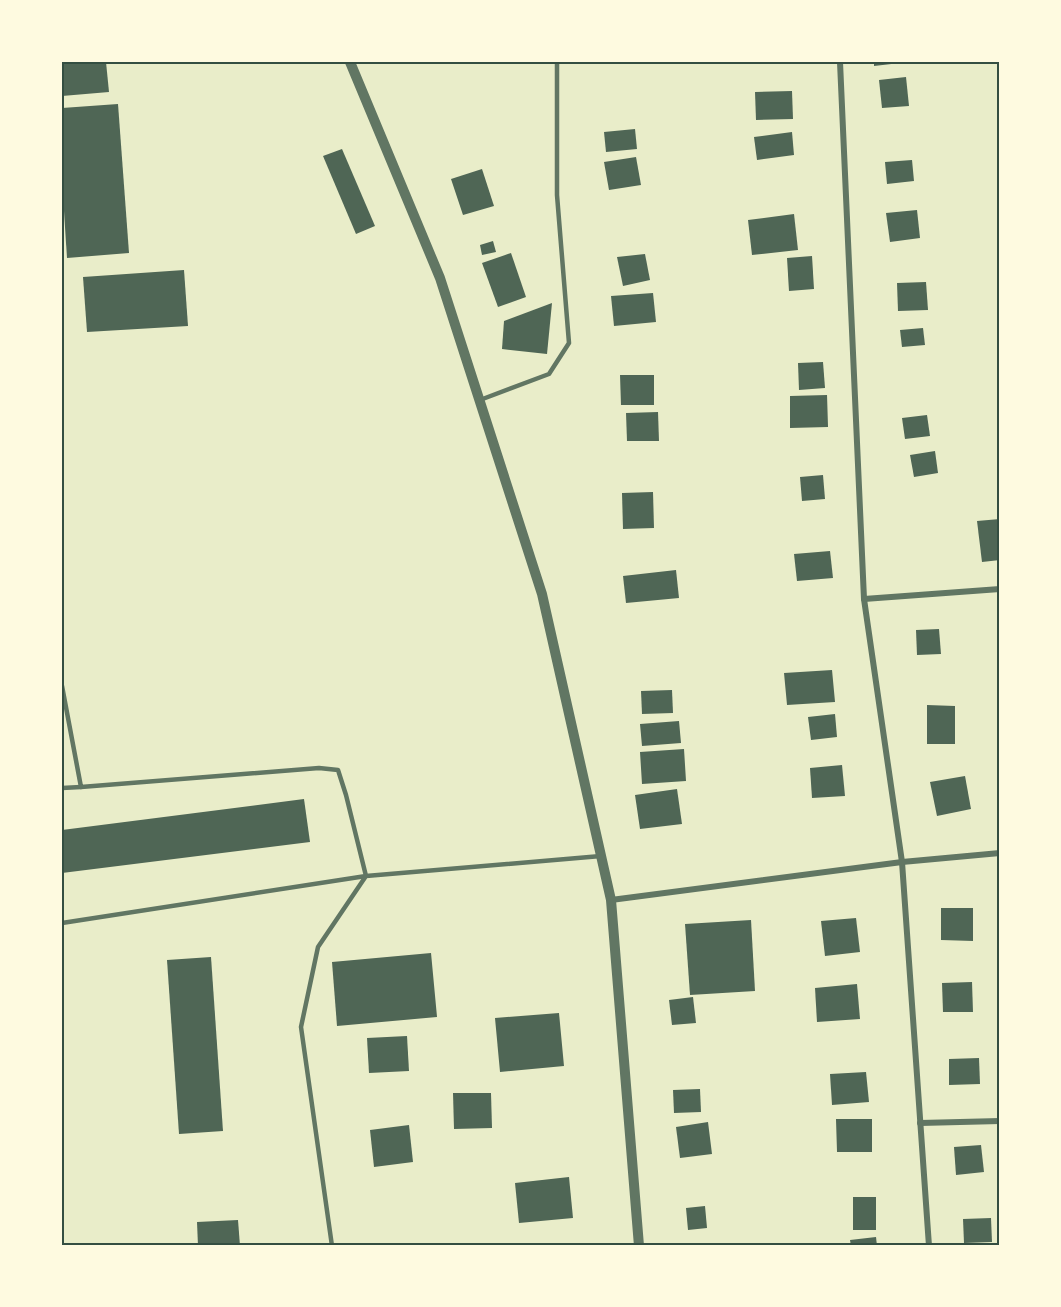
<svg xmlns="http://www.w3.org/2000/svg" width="1061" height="1307" font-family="Montserrat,sans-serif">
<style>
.building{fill:#4f6655}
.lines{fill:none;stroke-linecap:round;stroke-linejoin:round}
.service{stroke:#617663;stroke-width:4.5}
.minor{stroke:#617663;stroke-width:6}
.tertiary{stroke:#617663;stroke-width:10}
.neatline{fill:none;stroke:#344e41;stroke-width:2}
</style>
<rect width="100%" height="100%" fill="#e9edc9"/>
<g class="building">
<polygon points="62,62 106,62 109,92 62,96"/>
<polygon points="874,62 900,62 900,63 874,66"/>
<polygon points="906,77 909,106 882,108 879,80"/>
<polygon points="792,91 793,119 756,120 755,92"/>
<polygon points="118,104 129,253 67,258 62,180 62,108"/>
<polygon points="635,129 637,149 606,152 604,132"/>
<polygon points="792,132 794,155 757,160 754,137"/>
<polygon points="342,149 375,226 356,234 323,156"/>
<polygon points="636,157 641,185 609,190 604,162"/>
<polygon points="912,160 914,181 887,184 885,162"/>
<polygon points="482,169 494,206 463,215 451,179"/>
<polygon points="917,210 920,238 890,242 886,213"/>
<polygon points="794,214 798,250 752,255 748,220"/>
<polygon points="493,241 496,252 482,255 480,245"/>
<polygon points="511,253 526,297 498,307 482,263"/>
<polygon points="645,254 650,280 623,286 617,257"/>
<polygon points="812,256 814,289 789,291 787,258"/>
<polygon points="184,270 188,326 87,332 83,277"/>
<polygon points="926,282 928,310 898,311 897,283"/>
<polygon points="653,293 656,322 614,326 611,296"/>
<polygon points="552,303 547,354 502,349 504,321"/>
<polygon points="923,328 925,345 902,347 900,330"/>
<polygon points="823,362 825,388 799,390 798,363"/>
<polygon points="620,375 654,375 654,405 621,405"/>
<polygon points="827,395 828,427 790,428 790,396"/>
<polygon points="658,412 659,441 627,441 626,413"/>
<polygon points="927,415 930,436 905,439 902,418"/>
<polygon points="935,451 938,473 914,477 910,455"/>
<polygon points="823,475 825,499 802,501 800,477"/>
<polygon points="653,492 654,528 623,529 622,493"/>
<polygon points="1000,519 1000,560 982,562 977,521"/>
<polygon points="830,551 833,578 797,581 794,554"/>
<polygon points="676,570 679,598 626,603 623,576"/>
<polygon points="939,629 941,654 917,655 916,630"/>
<polygon points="832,670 835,702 787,705 784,673"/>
<polygon points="672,690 673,713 642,714 641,691"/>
<polygon points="927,705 955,706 955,744 927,744"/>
<polygon points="835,714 837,737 811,740 808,717"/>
<polygon points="679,721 681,743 642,746 640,724"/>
<polygon points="684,749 686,781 642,784 640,752"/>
<polygon points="842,765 845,796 812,798 810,768"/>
<polygon points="965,776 971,809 937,816 930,782"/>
<polygon points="677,789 682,824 640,829 635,795"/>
<polygon points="304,799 310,842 62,873 62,830"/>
<polygon points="941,908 973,908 973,941 941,940"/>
<polygon points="856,918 860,952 825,956 821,921"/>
<polygon points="751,920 755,991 690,995 685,924"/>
<polygon points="431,953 437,1017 337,1026 332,962"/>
<polygon points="211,957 223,1131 179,1134 167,960"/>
<polygon points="972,982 973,1012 943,1012 942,983"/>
<polygon points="857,984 860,1019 817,1022 815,988"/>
<polygon points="693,997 696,1023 672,1025 669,1000"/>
<polygon points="559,1013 564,1066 500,1072 495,1018"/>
<polygon points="407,1036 409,1071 369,1073 367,1038"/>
<polygon points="979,1058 980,1084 949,1085 949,1059"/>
<polygon points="866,1072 869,1102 832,1105 830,1074"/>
<polygon points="700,1089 701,1112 674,1113 673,1090"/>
<polygon points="453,1093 491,1093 492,1128 454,1129"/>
<polygon points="836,1119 872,1119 872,1152 837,1152"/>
<polygon points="708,1122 712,1154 680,1158 676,1127"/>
<polygon points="409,1125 413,1162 374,1167 370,1130"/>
<polygon points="981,1145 984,1172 956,1175 954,1147"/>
<polygon points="569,1177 573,1218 519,1223 515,1183"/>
<rect x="853" y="1197" width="23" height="33"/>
<polygon points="705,1206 707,1228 688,1230 686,1208"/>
<polygon points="991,1218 992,1242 964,1243 963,1219"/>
<polygon points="238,1220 240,1246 198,1246 197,1222"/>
<polygon points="876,1237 877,1246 851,1246 850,1240"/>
</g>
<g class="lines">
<g class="service">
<polyline points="480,400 549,374 569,343 557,195 557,62"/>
<polyline points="62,686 81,787 319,768 338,770 346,795 366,876 62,923"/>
<polyline points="62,788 81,787"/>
<polyline points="332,1246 301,1027 318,947 366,876 601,856"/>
</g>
<g class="minor">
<polyline points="840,62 864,599 902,862 929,1246"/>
<polyline points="864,599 1000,589"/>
<polyline points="611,900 902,862 1000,853"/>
<polyline points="920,1123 1000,1121"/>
</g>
<polyline class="tertiary" points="350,62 440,278 542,594 611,900 639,1246"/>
</g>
<rect width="1061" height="1307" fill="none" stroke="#fefae0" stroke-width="126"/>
<rect x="63" y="63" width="935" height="1181" class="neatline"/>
</svg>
